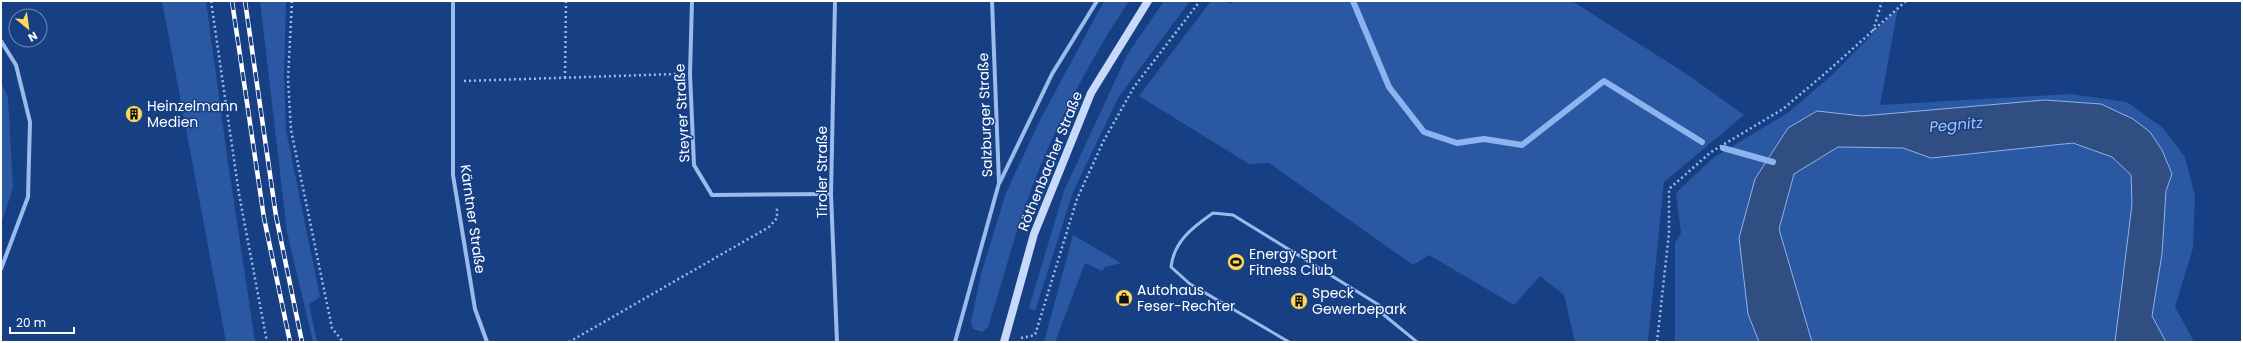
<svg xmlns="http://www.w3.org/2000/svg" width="2243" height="343" font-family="Poppins,sans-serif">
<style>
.green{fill:#2a58a3}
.water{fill:#304e81;stroke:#8eb4ef}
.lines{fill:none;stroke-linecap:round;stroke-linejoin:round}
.stream{stroke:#8eb4ef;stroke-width:6}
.path{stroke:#9bbbec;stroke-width:2.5;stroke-dasharray:2 3;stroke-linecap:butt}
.service{stroke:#9bbbec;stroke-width:3}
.minor{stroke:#9bbbec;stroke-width:4}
.secondary{stroke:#c8daf9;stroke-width:8}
.rail-casing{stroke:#fff;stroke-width:4.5}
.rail{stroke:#173f84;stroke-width:3;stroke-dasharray:9;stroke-linecap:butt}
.labels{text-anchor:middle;stroke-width:3;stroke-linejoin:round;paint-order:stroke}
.poi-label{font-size:14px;fill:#fff;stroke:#173f84;text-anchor:start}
.street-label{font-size:14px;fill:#fff;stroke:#173f84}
.water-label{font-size:15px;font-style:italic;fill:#a7c5f4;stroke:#173f84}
</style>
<rect width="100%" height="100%" fill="#173f84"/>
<g class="green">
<polygon points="162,1 206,1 227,156 255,342 226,342"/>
<polygon points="260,1 286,1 284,76 286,130 320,297 309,304 317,342 313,342 287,232"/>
<path d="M1104,1H1129C1087,64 1050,135 1025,207C1011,247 1001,287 988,327L982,332L973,329L971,322L981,274L1006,193L1040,120Z"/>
<polygon points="1164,1 1190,1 1118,98 1073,192 1035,311 1029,308 1064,191 1127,55"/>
<polygon points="1211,1 1225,1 1231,4 1233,1 1572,1 1688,75 1744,115 1664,182 1648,342 1575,342 1564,295 1540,276 1514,305 1429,255 1413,265 1269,163 1249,164 1139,96"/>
<polygon points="1898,8 1880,105 2070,94 2127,102 2163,128 2185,157 2195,196 2193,248 2175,307 2194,342 2166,342 2152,316 2162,254 2166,191 2172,174 2162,150 2150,132 1862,116 1817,111 1788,128 1755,179 1748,314 1759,342 1675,342 1675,243 1681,233 1676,193 1713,158 1789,112 1833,74"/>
<polygon points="1,82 8,97 13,188 1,224"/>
<polygon points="2073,143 2112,157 2131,175 2132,204 2115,342 1812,342 1779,229 1794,174 1838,147 1903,148 1931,158"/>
<polygon points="1073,235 1121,263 1105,267 1102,271 1085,263 1055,342 1044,342"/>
</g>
<polygon class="water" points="2045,100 2101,104 2133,119 2150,132 2162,150 2172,174 2166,191 2162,254 2152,316 2166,342 2115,342 2132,204 2131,175 2112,157 2073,143 1931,158 1903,148 1838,147 1794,174 1779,229 1812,342 1759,342 1748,314 1739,238 1755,179 1788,128 1817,111 1862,116"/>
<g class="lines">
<g class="stream">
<polyline points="1353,1 1389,87 1424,132 1457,143 1484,139 1522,145 1604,81 1702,142"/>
<polyline points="1723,148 1773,162"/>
</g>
<g class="path">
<polyline points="211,1 239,194 267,342"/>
<polyline points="292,1 288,79 291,130 332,328 343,342"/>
<polyline points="1873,31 1882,1"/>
<polyline points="565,78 566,1"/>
<polyline points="464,81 677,74"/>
<polyline points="1021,338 1035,335 1077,199 1103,142 1134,87 1200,1"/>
<polyline points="569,342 769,227 777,218 777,207"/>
<polyline points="1657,342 1669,233 1669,189 1711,152 1783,109 1829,70 1906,1"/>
</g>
<path class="service" d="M1289,342L1190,284L1171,267C1174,241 1193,227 1213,213L1233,215L1379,305L1384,315L1417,342"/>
<g class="minor">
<polyline points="453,1 453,175 475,309 487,342"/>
<polyline points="692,1 690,74 694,165 712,195 831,194"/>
<polyline points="835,1 831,194 837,342"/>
<polyline points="1,41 16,65 30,122 28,197 1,269"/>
<polyline points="1000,182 1052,74 1097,1"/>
<polyline points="955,342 999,183 992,1"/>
</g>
<polyline class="secondary" points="1004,342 1034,234 1091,93 1148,1"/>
<g class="rail-casing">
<g id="rail">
<polyline points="232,1 264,218 290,342"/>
<polyline points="245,1 276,216 302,342"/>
</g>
</g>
<use href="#rail" class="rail"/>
</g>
<defs>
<g id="building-disc" transform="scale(0.9)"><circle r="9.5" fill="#ffda57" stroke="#173f84"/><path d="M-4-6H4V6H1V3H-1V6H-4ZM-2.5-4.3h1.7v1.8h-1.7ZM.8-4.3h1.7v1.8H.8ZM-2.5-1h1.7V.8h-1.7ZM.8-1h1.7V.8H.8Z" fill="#111"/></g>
<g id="stadium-disc" transform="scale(0.9)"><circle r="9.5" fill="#ffda57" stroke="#173f84"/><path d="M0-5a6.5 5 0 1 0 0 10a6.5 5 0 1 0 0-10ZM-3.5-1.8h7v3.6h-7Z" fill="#111"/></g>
<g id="shop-disc" transform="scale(0.9)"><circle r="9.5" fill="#ffda57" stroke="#173f84"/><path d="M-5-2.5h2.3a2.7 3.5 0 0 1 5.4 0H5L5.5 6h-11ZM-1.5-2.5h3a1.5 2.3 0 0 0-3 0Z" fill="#111"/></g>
</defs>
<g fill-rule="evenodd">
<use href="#building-disc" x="134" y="114"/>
<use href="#stadium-disc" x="1236" y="262"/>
<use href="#shop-disc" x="1124" y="298"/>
<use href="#building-disc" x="1299" y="301"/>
</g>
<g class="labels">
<g class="poi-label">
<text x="147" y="111">Heinzelmann<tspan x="147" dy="16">Medien</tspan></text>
<text x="1249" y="259">Energy Sport<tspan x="1249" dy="16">Fitness Club</tspan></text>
<text x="1137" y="295">Autohaus<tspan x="1137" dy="16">Feser-Rechter</tspan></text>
<text x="1312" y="298">Speck<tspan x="1312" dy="16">Gewerbepark</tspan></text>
</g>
<g class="street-label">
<text transform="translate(682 113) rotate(-93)" y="5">Steyrer Straße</text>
<text transform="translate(985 115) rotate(-92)" y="5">Salzburger Straße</text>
<text transform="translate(1050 161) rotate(-68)" y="5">Röthenbacher Straße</text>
<text transform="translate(822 172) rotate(-90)" y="5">Tiroler Straße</text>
<text transform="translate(473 219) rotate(82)" y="5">Kärntner Straße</text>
</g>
<g class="water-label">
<text transform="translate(1956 125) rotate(-5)" y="5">Pegnitz</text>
</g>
</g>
<rect width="2243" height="343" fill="none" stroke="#ffffff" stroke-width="4"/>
<g transform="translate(28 28) rotate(151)"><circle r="19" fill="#173f84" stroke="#748cb5"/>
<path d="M0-3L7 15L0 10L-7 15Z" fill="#ffda57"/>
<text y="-6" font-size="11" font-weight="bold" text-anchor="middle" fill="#ffffff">N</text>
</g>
<path d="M10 327v6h64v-6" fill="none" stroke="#ffffff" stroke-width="2"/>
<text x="16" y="327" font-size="12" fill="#ffffff" stroke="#173f84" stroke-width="3" paint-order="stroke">20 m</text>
</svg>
